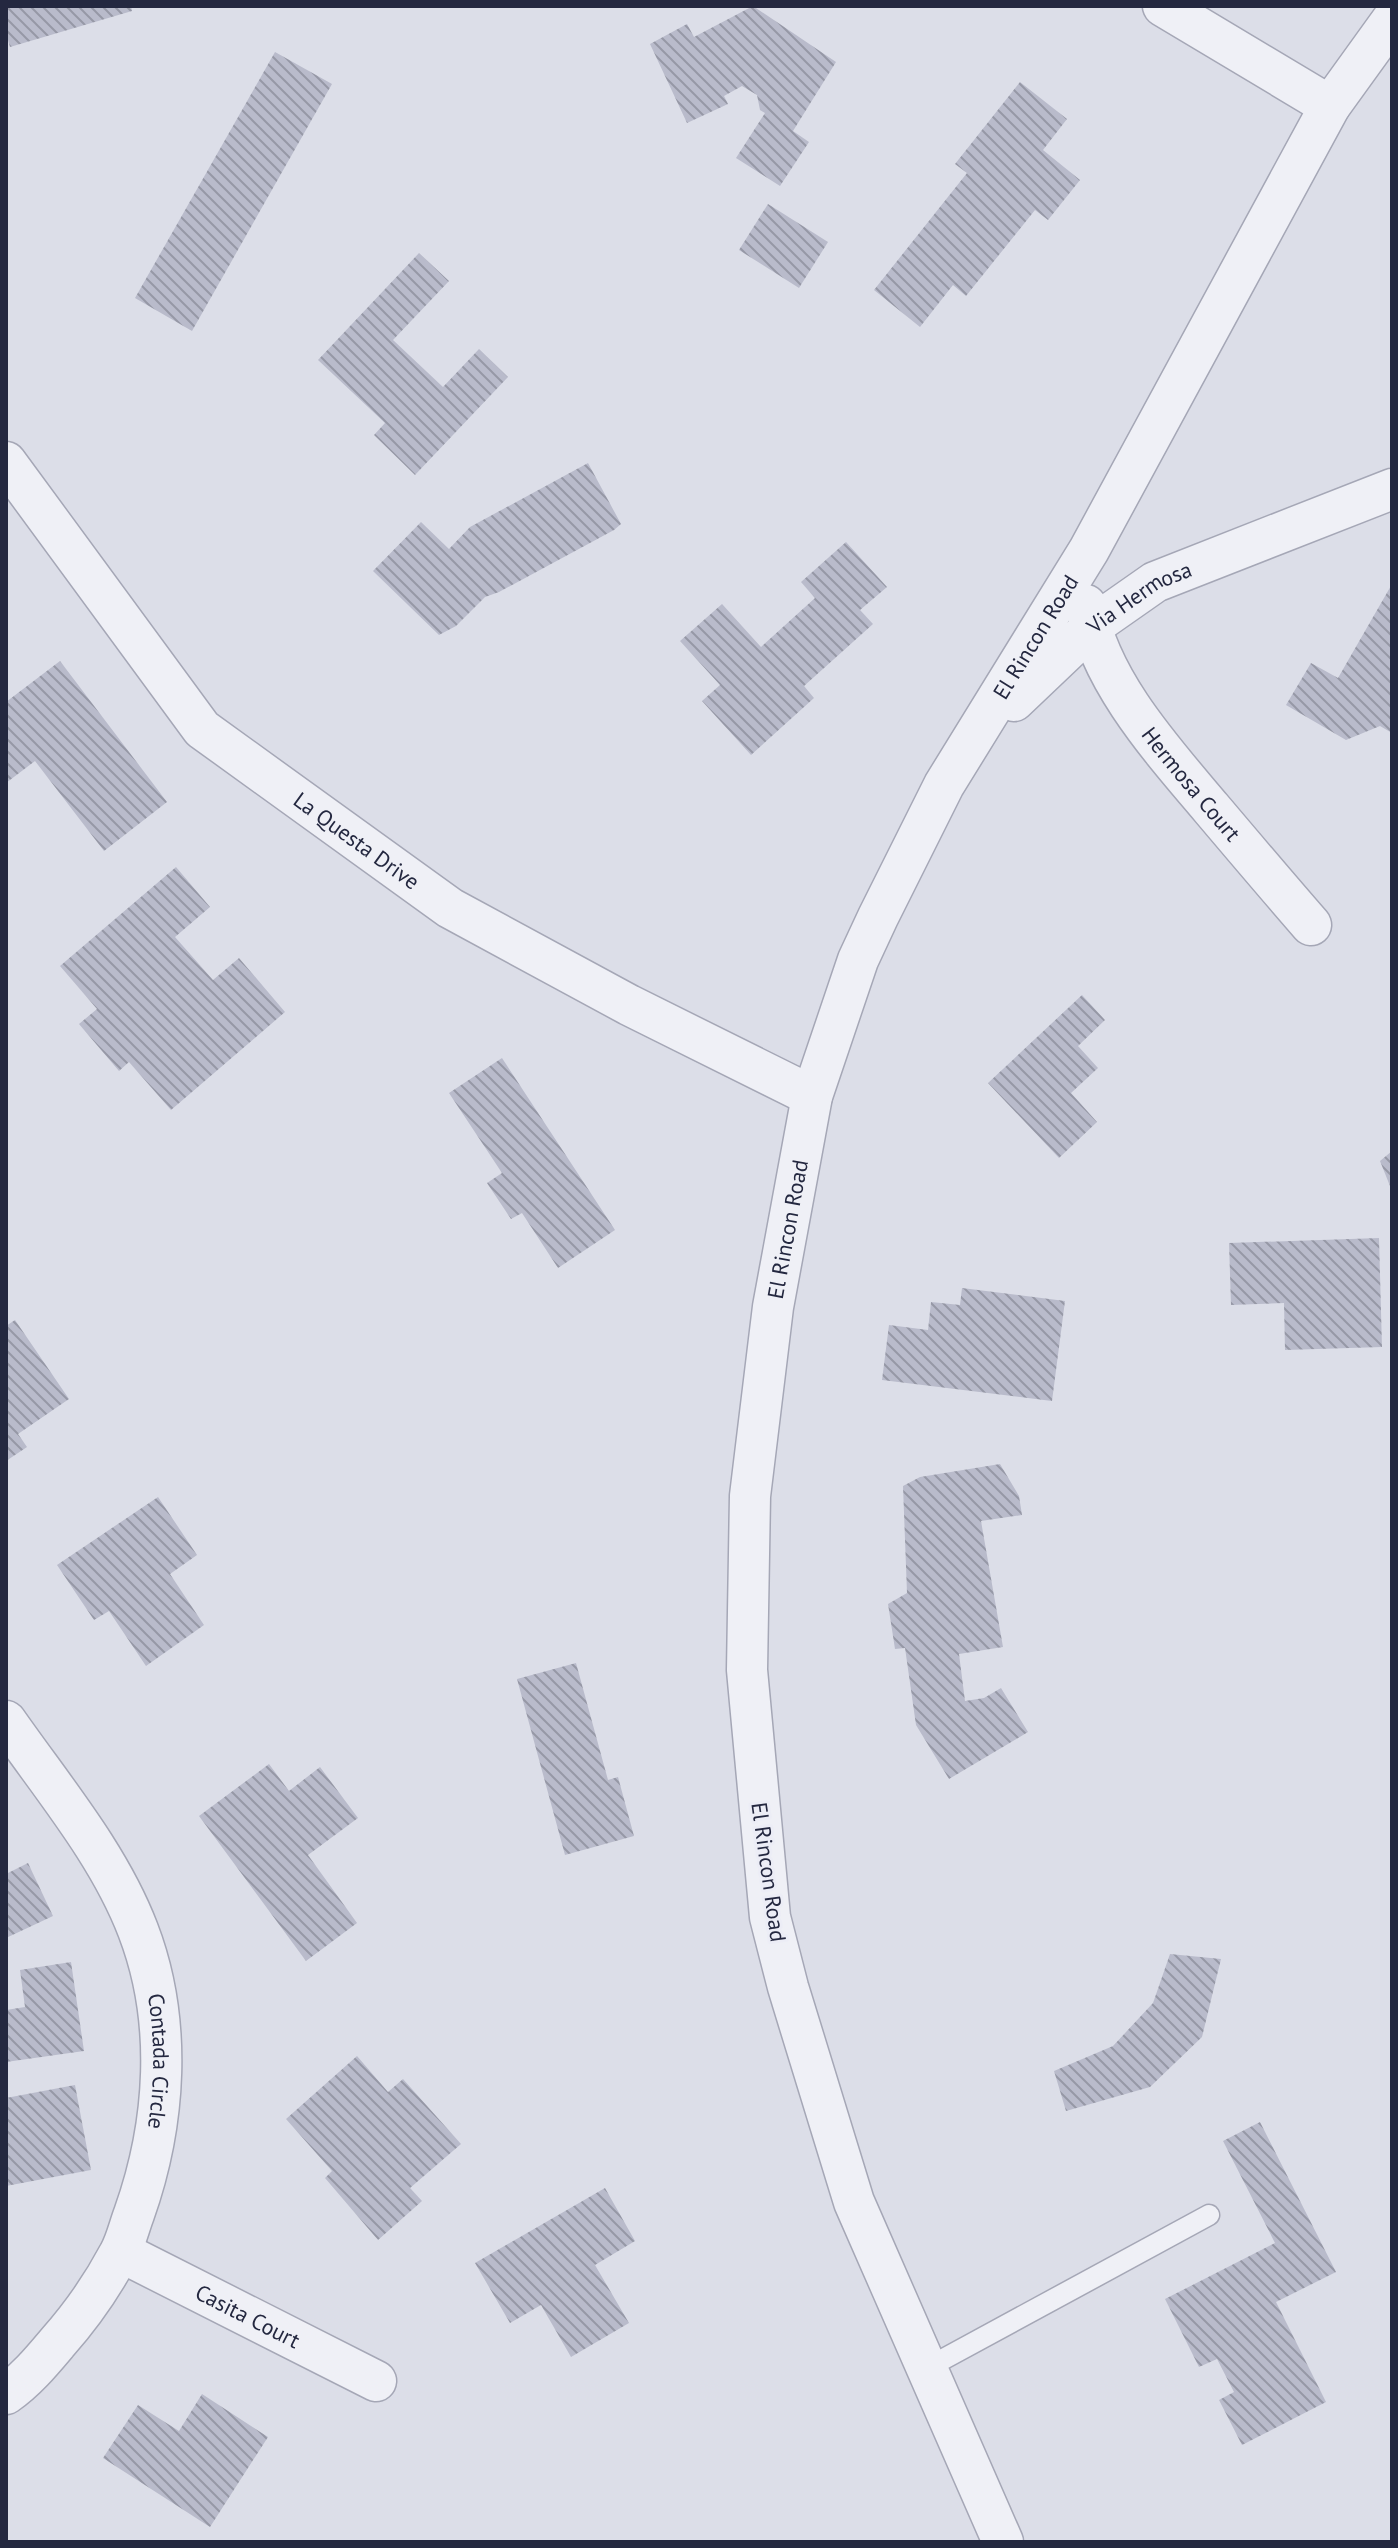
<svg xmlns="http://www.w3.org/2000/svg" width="1398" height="2548" font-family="'PT Sans',sans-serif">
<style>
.building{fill:url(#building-back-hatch)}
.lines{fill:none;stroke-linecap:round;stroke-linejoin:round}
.lane-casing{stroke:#a5a7b6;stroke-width:23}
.street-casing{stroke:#a5a7b6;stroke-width:43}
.lane{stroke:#eff0f6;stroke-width:20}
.street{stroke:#eff0f6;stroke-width:40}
.labels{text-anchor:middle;stroke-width:6;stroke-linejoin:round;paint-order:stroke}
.street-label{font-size:22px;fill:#242840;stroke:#ecedf6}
</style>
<defs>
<pattern id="building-back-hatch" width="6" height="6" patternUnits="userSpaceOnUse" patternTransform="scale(2)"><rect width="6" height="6" fill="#b9bbcb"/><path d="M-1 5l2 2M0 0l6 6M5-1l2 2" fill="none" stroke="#9698a6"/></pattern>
</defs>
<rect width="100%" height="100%" fill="#dcdee8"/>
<g class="building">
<polygon points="6,6 131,6 132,11 10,47 6,33"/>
<polygon points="753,6 836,62 793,131 809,142 780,186 736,158 765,113 760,110 757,95 742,86 724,96 728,104 687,123 650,44 687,24 694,37"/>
<polygon points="275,52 332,84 192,331 135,298"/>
<polygon points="1020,82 1067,119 1043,150 1080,180 1048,220 1035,210 966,296 953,285 920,327 874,290 967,173 955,164"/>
<polygon points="768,204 828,242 799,288 739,250"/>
<polygon points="419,253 449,281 393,340 443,387 479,349 508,377 415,475 374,435 385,423 318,360"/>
<polygon points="588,463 621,524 614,530 499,592 485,597 456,626 439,635 373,571 421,522 449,549 470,527"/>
<polygon points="846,542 887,587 860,610 873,624 804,686 814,698 751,755 702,701 720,685 680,641 722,604 761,647 815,598 801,582"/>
<polygon points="1392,584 1392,733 1380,726 1346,740 1286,705 1311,663 1338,678"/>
<polygon points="60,661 167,802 104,851 35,761 6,783 6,702"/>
<polygon points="176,867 210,907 175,937 213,980 239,958 285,1012 171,1110 129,1062 119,1071 79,1024 97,1009 60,966"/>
<polygon points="1082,995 1105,1020 1078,1046 1098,1068 1071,1093 1097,1122 1059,1158 988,1083"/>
<polygon points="502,1058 615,1230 558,1268 522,1213 511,1219 487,1183 502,1173 449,1093"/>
<polygon points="1392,1151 1392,1191 1380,1161"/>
<polygon points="1379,1238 1382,1347 1285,1350 1284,1303 1231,1305 1229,1243"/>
<polygon points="962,1288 1065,1301 1052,1401 882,1380 889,1325 928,1330 931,1302 960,1305"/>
<polygon points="15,1320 69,1399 18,1434 27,1447 6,1461 6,1326"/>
<polygon points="1000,1464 1019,1496 1022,1515 981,1521 1003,1647 959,1654 965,1701 984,1698 1001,1688 1028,1732 949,1779 916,1725 905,1648 895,1649 888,1604 907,1593 903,1486 920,1477"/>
<polygon points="158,1497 197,1555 170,1574 204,1625 146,1666 109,1611 94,1620 57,1565"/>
<polygon points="576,1663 608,1780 618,1777 634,1836 565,1855 517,1679"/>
<polygon points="269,1764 289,1791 320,1767 358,1818 308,1855 357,1923 306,1961 199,1816"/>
<polygon points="28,1863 53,1916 6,1938 6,1874"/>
<polygon points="1170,1954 1221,1959 1202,2037 1150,2087 1066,2111 1054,2071 1113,2046 1153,2003"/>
<polygon points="71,1962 84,2051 6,2062 6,2010 25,2007 20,1970"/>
<polygon points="357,2056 388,2092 403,2079 461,2144 410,2188 422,2201 378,2240 325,2178 332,2171 286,2119"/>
<polygon points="75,2085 91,2170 6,2186 6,2098"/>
<polygon points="1260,2122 1336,2272 1276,2302 1326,2402 1242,2445 1219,2400 1234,2392 1217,2359 1199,2367 1165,2299 1275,2243 1223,2141"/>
<polygon points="605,2188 635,2241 595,2265 629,2323 571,2357 541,2305 510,2323 475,2263"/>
<polygon points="202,2394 268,2437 210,2527 103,2458 138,2405 179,2431"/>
</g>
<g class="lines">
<g class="lane-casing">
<polyline id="lane" points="927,2368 1209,2215"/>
</g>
<g class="street-casing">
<g id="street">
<polyline points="1163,6 1330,106"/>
<path id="s1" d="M6,462L202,729L450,908L629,1005L812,1096"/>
<path id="s2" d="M1086,605C1099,681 1163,751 1211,808C1244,847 1277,886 1311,925"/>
<path id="s3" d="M1014,701L1095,624L1155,582L1392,489"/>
<path id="s4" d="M6,1721C52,1787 109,1854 138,1930C173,2021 166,2124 134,2214C129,2227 126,2242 119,2254C102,2286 81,2316 57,2343C41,2362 26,2380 6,2394"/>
<path id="s5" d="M121,2252L376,2381"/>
<path id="s6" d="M1003,2542L854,2202L788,1987L770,1917L747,1670L750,1496L773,1307L812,1096L858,960L878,917L944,785L1089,550L1330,106L1392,20"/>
</g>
</g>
<use href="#lane" class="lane"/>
<use href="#street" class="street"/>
</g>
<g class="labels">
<g class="street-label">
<text dy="8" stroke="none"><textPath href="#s3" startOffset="164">Via Hermosa</textPath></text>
<text dy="8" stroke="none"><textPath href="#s6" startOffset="2008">El Rincon Road</textPath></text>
<text dy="8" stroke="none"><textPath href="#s2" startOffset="210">Hermosa Court</textPath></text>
<text dy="8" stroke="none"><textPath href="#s1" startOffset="522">La Questa Drive</textPath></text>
<text dy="8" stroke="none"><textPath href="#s6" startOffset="1360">El Rincon Road</textPath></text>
<text transform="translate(769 1872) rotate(82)" y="8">El Rincon Road</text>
<text dy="8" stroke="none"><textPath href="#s4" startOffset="382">Contada Circle</textPath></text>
<text dy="8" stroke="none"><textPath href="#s5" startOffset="142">Casita Court</textPath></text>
</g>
</g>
<rect width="1398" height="2548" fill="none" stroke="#242840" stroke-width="16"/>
</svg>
